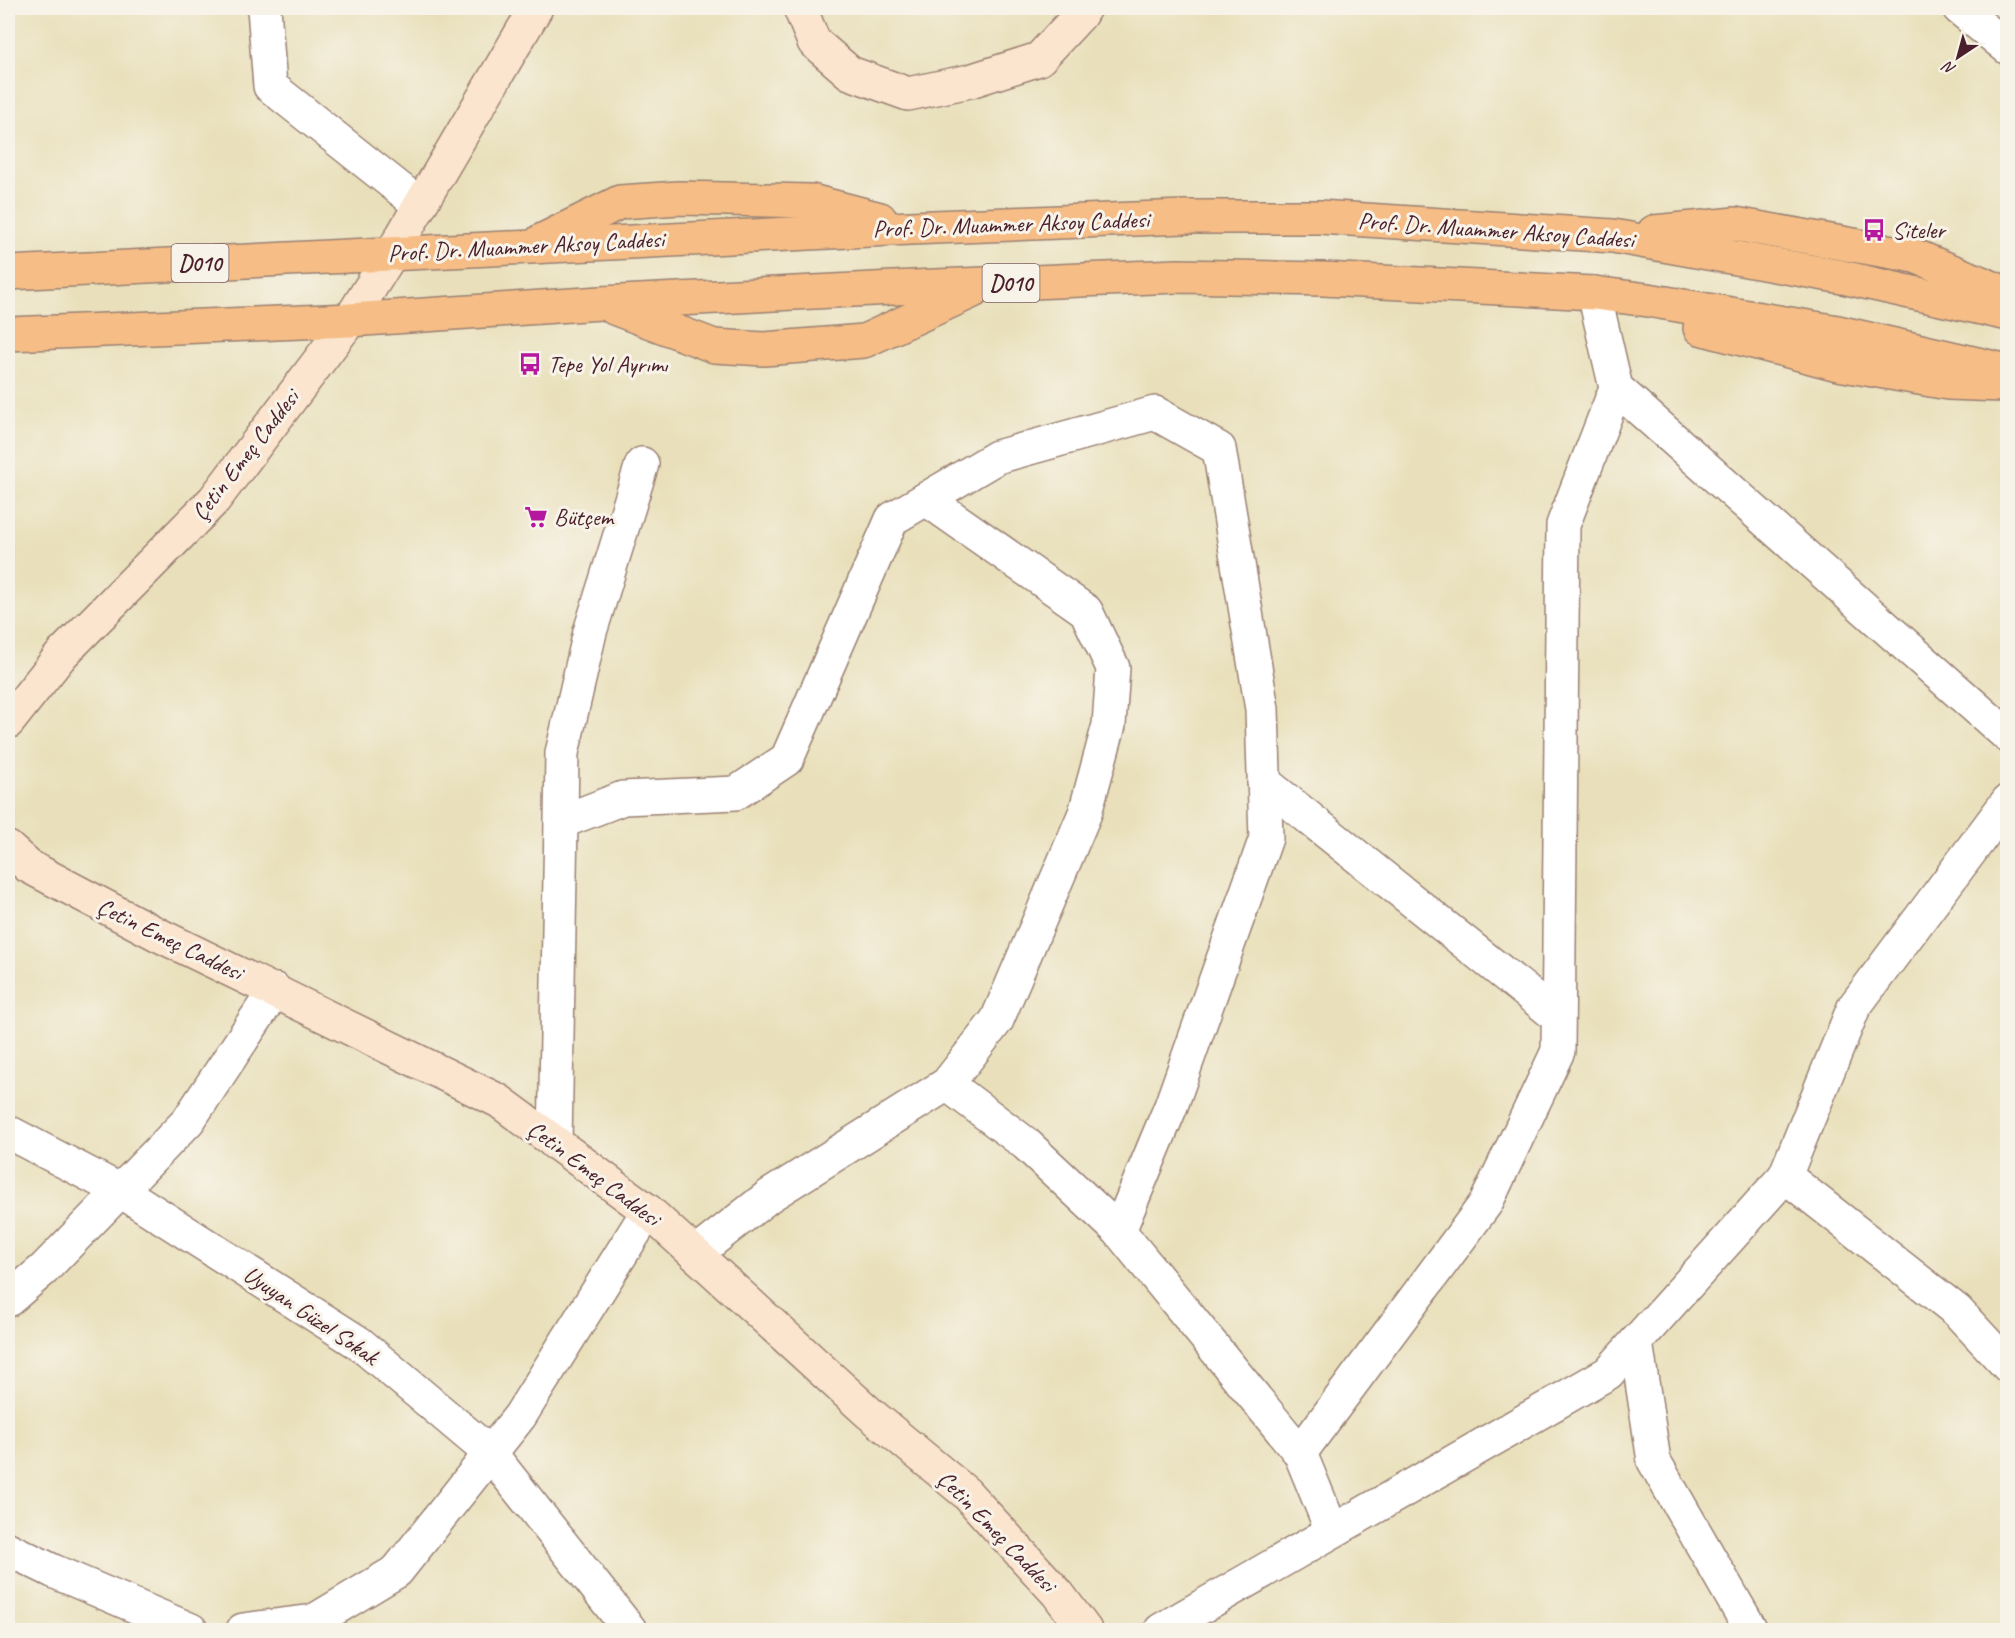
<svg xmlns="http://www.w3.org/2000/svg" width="2015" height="1638" font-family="Caveat,sans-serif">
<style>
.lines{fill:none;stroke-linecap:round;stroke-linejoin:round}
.street-casing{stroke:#9a8073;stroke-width:36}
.secondary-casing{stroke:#9a8073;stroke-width:36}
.highway-casing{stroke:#9a8073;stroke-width:36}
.street{stroke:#fff;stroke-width:33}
.secondary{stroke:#fbe5cf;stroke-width:33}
.highway{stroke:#f6be86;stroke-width:33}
.labels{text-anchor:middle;stroke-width:6;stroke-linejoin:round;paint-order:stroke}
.shield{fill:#f7f3e8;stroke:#7e5f64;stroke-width:1.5}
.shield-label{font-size:22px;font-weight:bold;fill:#4a1f2b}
.street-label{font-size:24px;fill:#4a1f2b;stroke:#f7f3e8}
.poi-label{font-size:24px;fill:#4a1f2b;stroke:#f7f3e8;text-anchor:start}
</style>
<rect width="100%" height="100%" fill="#f7f3e8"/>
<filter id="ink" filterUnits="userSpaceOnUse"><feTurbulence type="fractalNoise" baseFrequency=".0167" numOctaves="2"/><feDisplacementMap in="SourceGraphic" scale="12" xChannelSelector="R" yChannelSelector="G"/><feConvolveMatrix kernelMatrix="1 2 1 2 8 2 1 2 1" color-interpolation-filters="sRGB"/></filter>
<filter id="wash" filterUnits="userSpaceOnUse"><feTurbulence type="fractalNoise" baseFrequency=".008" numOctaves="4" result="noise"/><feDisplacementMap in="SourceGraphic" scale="24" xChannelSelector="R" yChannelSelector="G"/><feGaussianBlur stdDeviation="1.35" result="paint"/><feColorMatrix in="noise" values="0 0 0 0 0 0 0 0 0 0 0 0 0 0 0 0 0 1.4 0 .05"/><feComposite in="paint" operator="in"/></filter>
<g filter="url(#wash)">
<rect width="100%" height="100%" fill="#e9e0bb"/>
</g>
<g filter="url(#ink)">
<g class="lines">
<g class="street-casing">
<g id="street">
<polyline points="264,8 270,86 420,205"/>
<polyline points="1959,8 2008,48"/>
<polyline points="1616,388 2008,736"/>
<polyline points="1264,782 1558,1017"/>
<polyline points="561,822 562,753 590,632 642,464"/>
<polyline points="947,1084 1026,1144 1119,1231 1300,1453 1332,1531"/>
<polyline points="8,1132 121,1191 359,1343 490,1453 630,1630"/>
<polyline points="555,1143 561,822 623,798 736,793 787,759 892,519 997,457 1155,413 1219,449 1262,709 1266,838 1171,1106 1119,1231"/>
<polyline points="1785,1176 1957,1311 2008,1366"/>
<polyline points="695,1254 769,1196 947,1084 997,1020 1085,813 1109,725 1113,668 1086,611 926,499"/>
<polyline points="8,1300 44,1269 188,1121 275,990"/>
<polyline points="1636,1342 1654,1461 1751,1630"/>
<polyline points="1300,1453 1486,1203 1558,1051 1563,525 1616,388 1594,293"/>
<polyline points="8,1549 53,1571 191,1630"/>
<polyline points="243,1630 314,1621 397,1571 520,1416 648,1211"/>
<polyline points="1161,1630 1608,1373 1785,1176 1854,1007 2008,801"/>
</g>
</g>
<g class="secondary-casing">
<g id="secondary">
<polyline points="800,8 814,42 850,73 908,94 970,81 1039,59 1080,15 1084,8"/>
<polyline points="8,722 62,654 214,500 350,320 392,253 536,8"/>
<polyline points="8,848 28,866 157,934 499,1101 648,1211 868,1412 966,1493 1058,1594 1085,1630"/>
</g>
</g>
<g class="highway-casing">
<g id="highway">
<polyline points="1654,232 1735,224 1915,256 2008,294"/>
<polyline points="541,241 620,202 679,198 811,201 880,219"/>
<polyline points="8,273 910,228 1184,217 1319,217 1613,236 1842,277 2008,314"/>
<polyline points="614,308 714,346 764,349 864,341 973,291"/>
<polyline points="1700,328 1838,364 1948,383 2002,385"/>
<polyline points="8,334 350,320 601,303 913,287 1178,276 1323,279 1594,293 1648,300 1838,332 2008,371"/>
</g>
</g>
<use href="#street" class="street"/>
<use href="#secondary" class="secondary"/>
<use href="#highway" class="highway"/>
</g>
</g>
<defs>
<g id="bus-bare" transform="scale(1.8)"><path d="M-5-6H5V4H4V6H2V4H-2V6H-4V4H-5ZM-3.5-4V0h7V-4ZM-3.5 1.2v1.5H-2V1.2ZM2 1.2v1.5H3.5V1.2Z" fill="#b5179e" stroke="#f7f3e8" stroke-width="2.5" paint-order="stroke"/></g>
<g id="supermarket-bare" transform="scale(1.8)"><path d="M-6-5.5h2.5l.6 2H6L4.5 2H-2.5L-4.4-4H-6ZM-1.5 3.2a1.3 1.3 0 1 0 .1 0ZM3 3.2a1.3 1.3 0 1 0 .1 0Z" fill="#b5179e" stroke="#f7f3e8" stroke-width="2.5" paint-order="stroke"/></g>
</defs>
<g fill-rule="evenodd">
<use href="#bus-bare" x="1874" y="230"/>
<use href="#bus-bare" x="530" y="364"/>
<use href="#supermarket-bare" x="536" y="517"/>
</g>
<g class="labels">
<g class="shield">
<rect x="171.5" y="244" width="57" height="38" rx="4.5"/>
<rect x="982.5" y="264" width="57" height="38" rx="4.5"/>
</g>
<g class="shield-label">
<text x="200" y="271">D010</text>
<text x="1011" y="291">D010</text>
</g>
<g class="street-label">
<text transform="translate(1011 224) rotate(-2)" y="8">Prof. Dr. Muammer Aksoy Caddesi</text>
<text transform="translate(1496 230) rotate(4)" y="8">Prof. Dr. Muammer Aksoy Caddesi</text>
<text transform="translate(526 246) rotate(-3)" y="8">Prof. Dr. Muammer Aksoy Caddesi</text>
<text transform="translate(245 455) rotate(-52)" y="8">Çetin Emeç Caddesi</text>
<text transform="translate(170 939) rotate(26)" y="8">Çetin Emeç Caddesi</text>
<text transform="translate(594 1173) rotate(37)" y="8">Çetin Emeç Caddesi</text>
<text transform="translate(311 1315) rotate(34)" y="8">Uyuyan Güzel Sokak</text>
<text transform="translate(997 1531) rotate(46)" y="8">Çetin Emeç Caddesi</text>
</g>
<g class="poi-label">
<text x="1892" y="238">Siteler</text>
<text x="548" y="372">Tepe Yol Ayrımı</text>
<text x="554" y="525">Bütçem</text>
</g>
</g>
<rect width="2015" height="1638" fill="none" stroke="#f7f3e8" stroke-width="30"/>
<g transform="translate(1958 57) rotate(216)" stroke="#f7f3e8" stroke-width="4.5" paint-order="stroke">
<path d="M0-4.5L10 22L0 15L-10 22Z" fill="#4a1f2b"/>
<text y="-9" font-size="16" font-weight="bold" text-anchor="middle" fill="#4a1f2b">N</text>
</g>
</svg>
